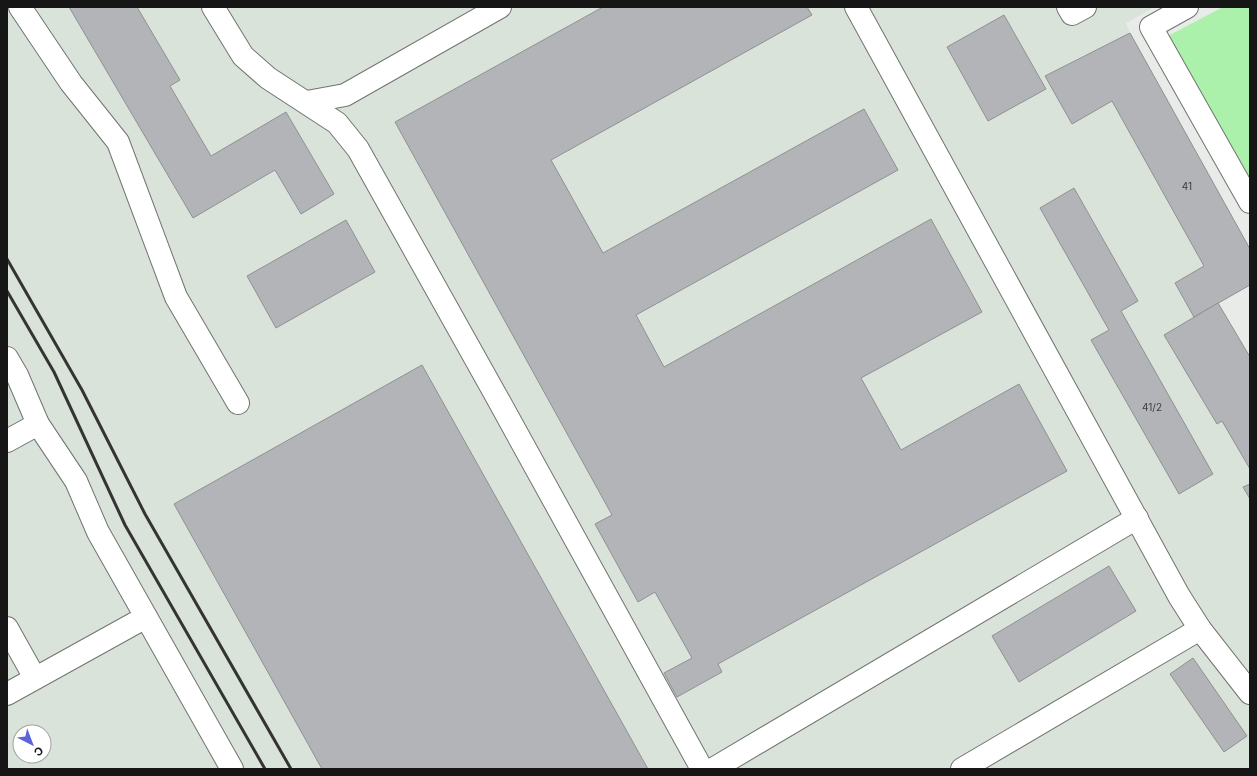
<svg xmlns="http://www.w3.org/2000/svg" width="1257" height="776" font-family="Inter,sans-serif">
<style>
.built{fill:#dae3da;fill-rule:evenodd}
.green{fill:#abf1ab}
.building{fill:#b3b4b7;stroke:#8f9093}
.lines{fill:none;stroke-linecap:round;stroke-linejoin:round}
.minor-casing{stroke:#717371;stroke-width:24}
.minor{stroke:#fff;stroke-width:22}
.rail{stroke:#333433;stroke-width:3}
.labels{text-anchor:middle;stroke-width:4;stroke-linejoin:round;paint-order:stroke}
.number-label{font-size:10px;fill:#3c3e3e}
</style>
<rect width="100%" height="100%" fill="#e8ebe8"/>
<path class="built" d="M7,7H1155L1126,23L1130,33L1250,249V285L1218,303L1250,357V769H7ZM20,732H44V756H20Z"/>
<polygon class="green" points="1223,7 1250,7 1250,189 1166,37"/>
<g class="building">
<polygon points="69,7 137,7 180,80 170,86 211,156 286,112 334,194 301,214 275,170 193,218"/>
<polygon points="603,7 807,7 812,15 551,160 603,253 864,109 898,170 636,315 664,367 931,219 982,312 861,378 901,450 1019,384 1067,471 718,664 722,672 677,697 664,673 692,658 655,592 638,602 595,524 612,515 395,122"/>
<polygon points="1004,15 1046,89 988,121 947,47"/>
<polygon points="1130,33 1250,249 1250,285 1194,317 1175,283 1204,266 1112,101 1072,124 1045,76"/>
<polygon points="1074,188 1138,301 1121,311 1213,474 1179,494 1091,340 1109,330 1040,208"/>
<polygon points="346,220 375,272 276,328 247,276"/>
<polygon points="1218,303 1250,357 1250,469 1222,421 1217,424 1164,335"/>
<polygon points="422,365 648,769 322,769 174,504"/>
<polygon points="1250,484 1250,499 1243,487"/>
<polygon points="1109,566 1136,611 1019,682 992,636"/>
<polygon points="1193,658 1247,736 1224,752 1170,674"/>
</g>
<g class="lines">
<g class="minor-casing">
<g id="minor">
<polyline points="20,7 71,83 118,142 176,297 238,403"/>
<polyline points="213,7 243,56 268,78 337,123 358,149 494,392 702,769"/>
<polyline points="856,7 1179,596 1200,629 1250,693"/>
<polyline points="1068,7 1072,14 1085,7"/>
<polyline points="1187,7 1151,27 1250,202"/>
<polyline points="307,102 345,95 500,7"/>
<polyline points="7,358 17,375 38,424 76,481 98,532 232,769"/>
<polyline points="7,441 38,424"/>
<polyline points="7,628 35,678"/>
<polyline points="7,694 146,617"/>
<polyline points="713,769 1137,518"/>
<polyline points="962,769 1200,629"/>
</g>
</g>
<use href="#minor" class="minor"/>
<g class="rail">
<polyline points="7,259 82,390 145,514 291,769"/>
<polyline points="7,291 54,372 125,525 265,769"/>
</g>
</g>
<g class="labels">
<g class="number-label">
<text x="1187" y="190">41</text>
<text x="1152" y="411">41/2</text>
</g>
</g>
<rect width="1257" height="776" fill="none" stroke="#151615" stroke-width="16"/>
<g transform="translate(32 744) rotate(138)"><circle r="19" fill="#ffffff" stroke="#a1a2a1"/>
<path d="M0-3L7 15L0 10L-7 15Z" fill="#5b64db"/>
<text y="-6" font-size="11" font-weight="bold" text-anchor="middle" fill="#151615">С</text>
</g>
</svg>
